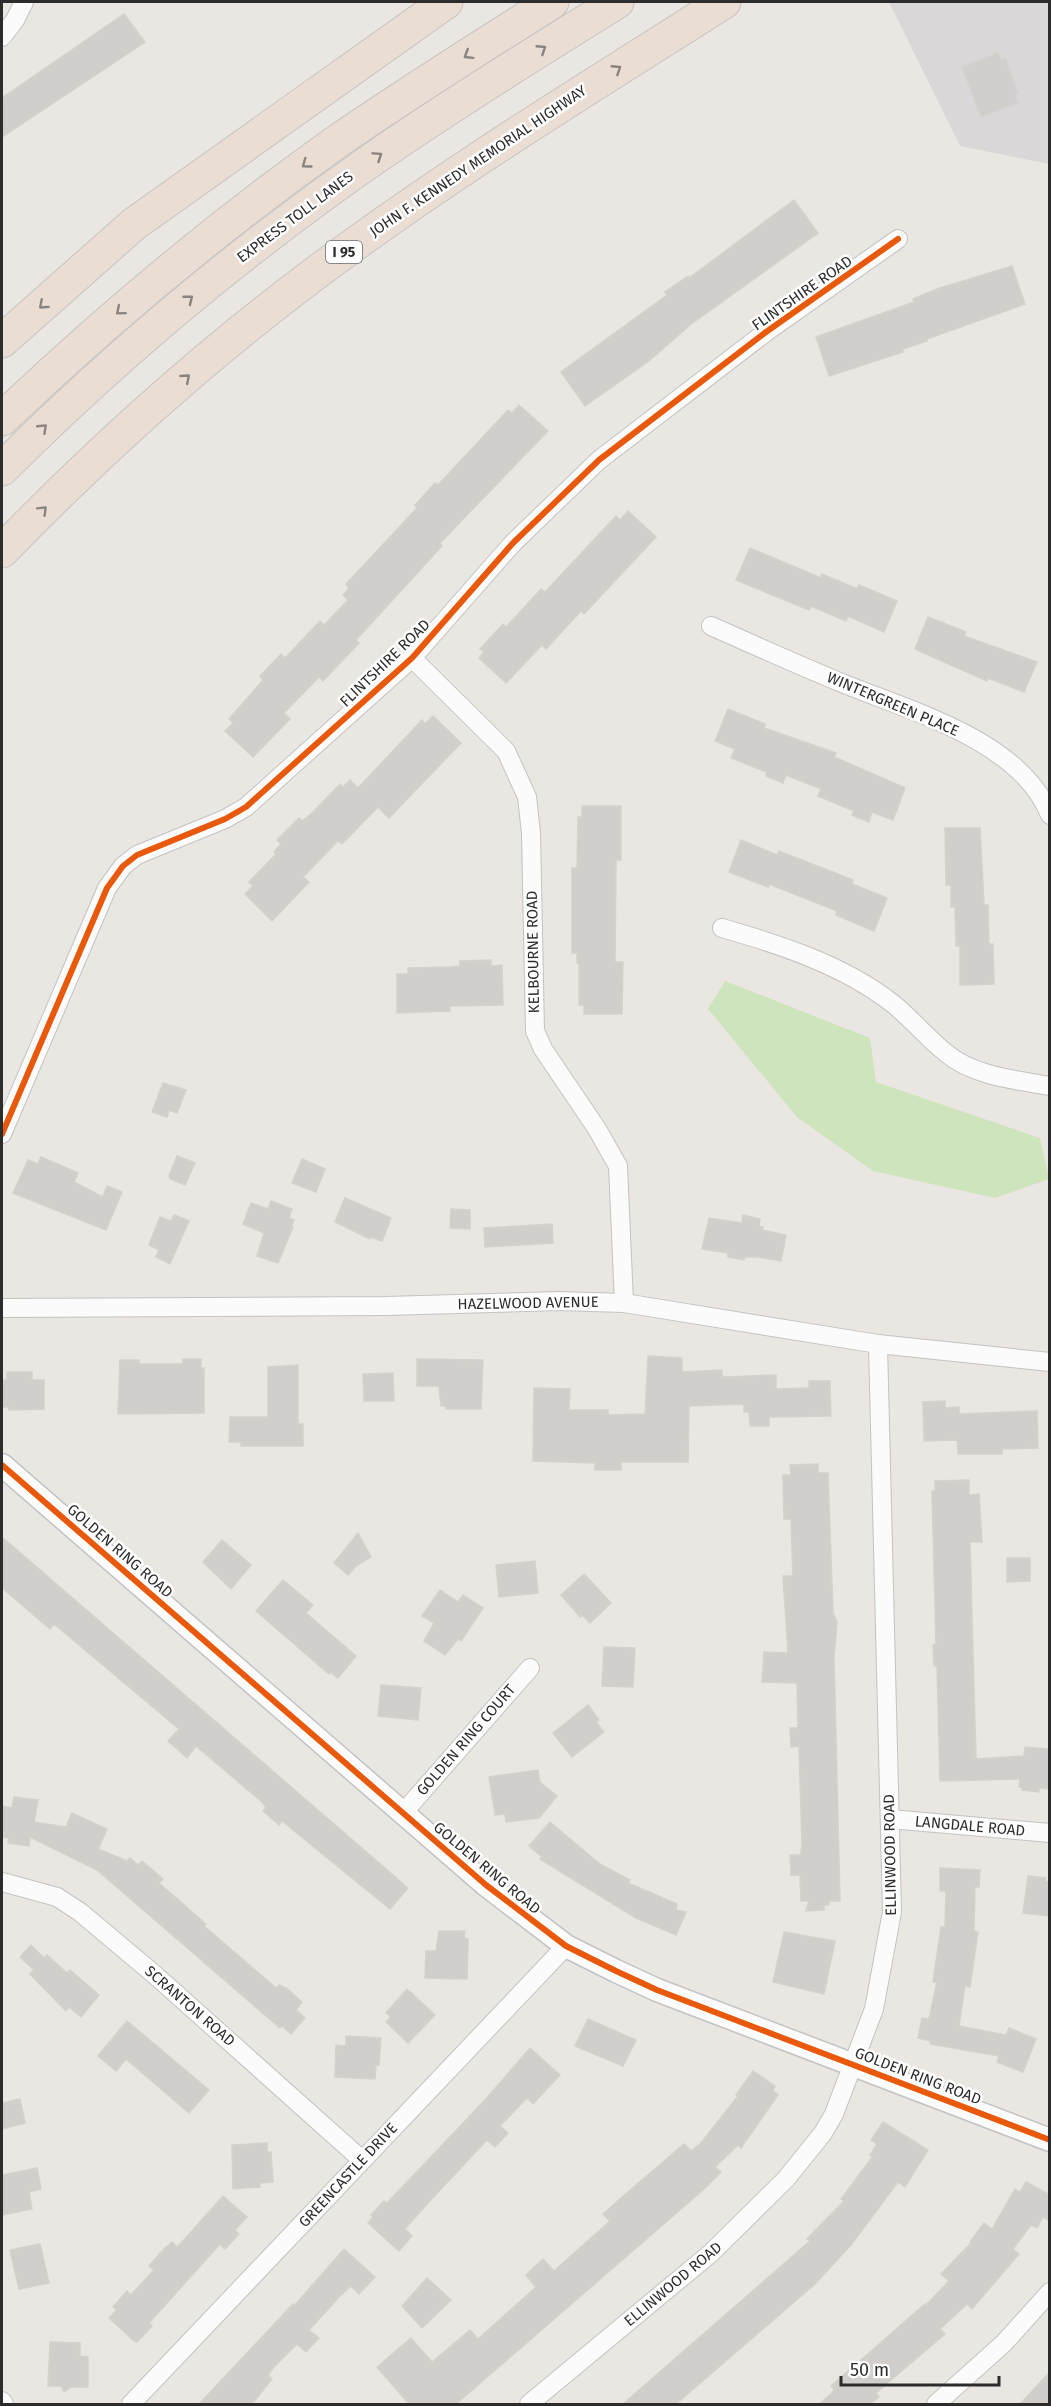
<svg xmlns="http://www.w3.org/2000/svg" width="1051" height="2406" font-family="'Fira Sans',sans-serif">
<style>
.industrial{fill:#dad7d9}
.green{fill:#cee4bc}
.building{fill:#d1cecb;stroke:#d5d2ce;stroke-width:1.5}
.lines{fill:none;stroke-linecap:round;stroke-linejoin:round}
.minor-casing{stroke:#c3c3c3;stroke-width:20}
.tertiary-casing{stroke:#c3c3c3;stroke-width:25}
.motorway-casing{stroke:#c6c4c2;stroke-width:35}
.minor{stroke:#fcfbfb;stroke-width:18}
.tertiary{stroke:#fcfbfb;stroke-width:22}
.motorway{stroke:#e9ddd4;stroke-width:33}
.cycleway-casing{stroke:#fff;stroke-width:10}
.cycleway{stroke:#e8590c;stroke-width:6}
.oneway{stroke:#8a8480}
.labels{text-anchor:middle;stroke-width:5;stroke-linejoin:round;paint-order:stroke}
.shield{fill:#fff;stroke:#6b6b6b;stroke-width:1.5}
.shield-label{font-size:14px;font-weight:bold;fill:#2c2c2c}
.street-label{font-size:15px;fill:#2c2c2c;stroke:#fff}
</style>
<rect width="100%" height="100%" fill="#eae6e2"/>
<polygon class="industrial" points="889,2 1049,2 1049,164 960,146"/>
<polygon class="green" points="725,981 870,1038 876,1082 1040,1138 1049,1179 995,1198 873,1171 797,1117 708,1009"/>
<g class="building">
<polygon points="124,14 145,42 2,137 2,98"/>
<polygon points="998,53 1001,60 1005,58 1018,94 1015,95 1018,103 981,117 962,67"/>
<polygon points="794,200 818,233 690,325 649,361 585,406 561,372 667,295 665,292 688,276 689,278"/>
<polygon points="1012,266 1025,304 927,339 927,341 903,349 903,352 829,376 816,337 914,302 913,299 937,289"/>
<polygon points="519,405 548,431 440,543 442,546 356,640 359,643 323,681 319,677 284,713 290,719 253,757 225,731 233,723 229,719 263,680 260,676 281,654 285,658 320,621 324,625 348,600 343,595 349,588 346,584 417,508 415,505 435,483 438,485 508,410 512,413"/>
<polygon points="628,511 656,537 584,614 581,611 546,649 542,645 506,683 479,658 484,652 480,649 503,624 506,627 541,589 545,592 616,516 620,520"/>
<polygon points="750,548 821,578 822,574 857,589 859,585 897,601 884,632 848,616 846,621 811,606 809,610 736,580"/>
<polygon points="928,617 966,632 964,636 1037,662 1024,692 988,678 987,681 915,649"/>
<polygon points="728,709 765,724 764,728 836,753 834,757 905,788 893,820 872,812 869,822 852,815 854,811 818,796 821,789 786,775 783,783 766,776 767,772 731,758 735,749 715,741"/>
<polygon points="433,716 461,743 389,818 378,807 342,844 338,841 303,877 309,882 272,921 245,894 253,886 249,882 276,854 274,852 281,844 277,840 299,818 302,821 311,814 340,784 343,787 350,780 358,788 422,720 425,724"/>
<polygon points="582,806 621,806 621,860 616,860 615,962 623,962 622,1014 584,1014 584,1005 579,1005 579,963 577,963 577,953 572,953 572,868 577,868 578,817 582,817"/>
<polygon points="945,828 980,828 984,905 988,905 989,944 993,944 994,984 960,985 960,946 956,946 955,907 951,907 951,885 946,885"/>
<polygon points="741,840 777,855 779,851 853,880 852,884 887,898 874,931 836,915 837,911 769,884 768,887 729,872"/>
<polygon points="491,960 491,966 502,965 503,1005 450,1006 450,1011 397,1013 397,974 408,974 408,968 449,967 460,966 460,961"/>
<polygon points="163,1083 186,1090 177,1113 169,1110 167,1117 152,1112"/>
<polygon points="177,1156 195,1163 185,1185 170,1179 169,1176"/>
<polygon points="41,1157 78,1173 74,1182 103,1197 107,1186 122,1192 106,1230 13,1193 28,1160 38,1164"/>
<polygon points="302,1159 325,1169 316,1192 292,1183"/>
<polygon points="345,1198 391,1218 382,1241 371,1237 370,1239 335,1222"/>
<polygon points="271,1201 292,1209 289,1218 294,1220 291,1227 293,1227 278,1263 257,1256 264,1233 243,1224 251,1203 268,1209"/>
<polygon points="451,1209 470,1210 470,1229 450,1228"/>
<polygon points="174,1215 189,1221 170,1264 156,1257 159,1250 149,1245 160,1217 171,1221"/>
<polygon points="743,1215 760,1219 759,1227 763,1227 762,1230 786,1235 781,1261 758,1257 745,1257 744,1260 728,1257 728,1253 702,1249 709,1218 742,1223"/>
<polygon points="552,1224 553,1243 485,1247 484,1228"/>
<polygon points="648,1356 682,1358 682,1372 722,1370 722,1377 776,1375 776,1389 809,1388 809,1381 830,1381 831,1416 769,1417 769,1426 750,1426 749,1412 744,1412 744,1404 689,1406 688,1462 621,1462 621,1470 595,1470 595,1463 533,1461 534,1388 570,1389 569,1410 608,1410 608,1415 645,1414"/>
<polygon points="183,1359 201,1359 201,1368 204,1368 204,1413 118,1414 120,1360 139,1360 139,1364 183,1364"/>
<polygon points="417,1359 483,1360 481,1409 446,1409 446,1406 441,1406 439,1386 417,1386"/>
<polygon points="298,1365 298,1424 303,1424 303,1446 241,1446 241,1442 229,1442 230,1417 268,1417 268,1367"/>
<polygon points="7,1372 32,1372 32,1380 44,1380 44,1409 9,1410 9,1407 2,1407 2,1380 7,1380"/>
<polygon points="393,1373 394,1401 364,1401 363,1374"/>
<polygon points="945,1401 945,1408 959,1407 959,1414 1037,1411 1038,1448 1002,1449 1002,1454 958,1454 957,1440 924,1441 923,1402"/>
<polygon points="818,1464 818,1473 828,1473 833,1613 837,1622 834,1658 840,1901 829,1901 829,1905 824,1905 824,1910 806,1911 809,1901 801,1901 800,1875 791,1875 790,1855 800,1855 802,1847 799,1746 791,1747 790,1728 798,1728 797,1683 762,1682 764,1652 788,1653 783,1576 793,1576 791,1519 784,1519 783,1475 791,1475 790,1465"/>
<polygon points="969,1480 969,1495 979,1494 982,1542 970,1542 976,1759 1024,1756 1025,1747 1050,1749 1050,1787 1048,1789 1039,1788 1039,1792 1022,1790 1022,1787 1019,1787 1020,1779 940,1781 937,1666 934,1666 933,1645 936,1645 932,1491 935,1491 935,1481"/>
<polygon points="358,1533 371,1557 356,1566 348,1575 334,1563"/>
<polygon points="2,1537 408,1888 390,1909 282,1821 279,1825 263,1811 266,1807 261,1801 196,1746 187,1758 168,1741 179,1729 54,1624 50,1629 2,1588"/>
<polygon points="222,1540 251,1565 231,1589 203,1562"/>
<polygon points="1007,1558 1030,1558 1030,1581 1007,1582"/>
<polygon points="535,1561 538,1593 499,1597 496,1565"/>
<polygon points="584,1574 611,1603 590,1623 582,1615 580,1617 561,1595"/>
<polygon points="283,1580 313,1605 306,1613 356,1656 338,1678 330,1672 329,1674 256,1611"/>
<polygon points="440,1590 458,1602 463,1595 483,1608 461,1641 458,1639 445,1655 424,1641 434,1623 422,1616"/>
<polygon points="604,1647 635,1648 633,1687 602,1686"/>
<polygon points="381,1685 421,1688 418,1720 378,1716"/>
<polygon points="588,1705 599,1720 596,1722 604,1732 572,1757 553,1733"/>
<polygon points="538,1770 540,1782 557,1796 539,1818 506,1822 505,1814 495,1815 489,1777"/>
<polygon points="14,1797 38,1800 34,1822 66,1827 72,1813 107,1829 98,1849 127,1861 130,1858 138,1865 142,1861 163,1879 159,1883 206,1924 204,1926 276,1988 279,1985 286,1988 302,2002 296,2010 305,2018 291,2034 282,2026 280,2028 97,1870 30,1837 29,1846 8,1843 9,1838 2,1837 2,1806 12,1808"/>
<polygon points="550,1822 600,1864 630,1880 628,1883 677,1904 676,1910 686,1912 676,1935 636,1918 540,1859 542,1857 529,1846"/>
<polygon points="940,1868 980,1870 979,1887 975,1887 974,1931 978,1932 970,1987 965,1986 959,2026 1006,2035 1009,2028 1036,2039 1023,2072 997,2062 999,2056 930,2044 931,2041 918,2038 922,2018 929,2019 937,1982 933,1982 941,1927 945,1927 946,1891 940,1891"/>
<polygon points="1028,1876 1046,1878 1045,1881 1050,1882 1050,1916 1023,1913"/>
<polygon points="439,1931 465,1931 464,1938 468,1939 467,1979 425,1978 426,1951 436,1951"/>
<polygon points="784,1932 835,1941 824,1994 773,1982"/>
<polygon points="31,1945 44,1958 47,1955 67,1973 70,1970 99,1995 81,2017 69,2007 66,2011 30,1974 34,1970 20,1957"/>
<polygon points="407,1989 435,2015 408,2043 386,2022 391,2017 386,2013"/>
<polygon points="588,2019 636,2040 623,2066 575,2046"/>
<polygon points="127,2021 209,2090 189,2113 126,2059 116,2071 98,2056"/>
<polygon points="346,2036 381,2038 379,2065 376,2065 375,2079 335,2077 336,2045 346,2046"/>
<polygon points="530,2048 560,2075 533,2104 527,2098 500,2126 508,2133 495,2147 487,2140 427,2204 405,2229 412,2236 399,2251 368,2223 373,2217 371,2215 384,2201 387,2203 485,2100"/>
<polygon points="753,2071 775,2086 773,2091 778,2095 741,2148 738,2145 715,2167 721,2172 703,2190 456,2404 409,2404 377,2367 411,2338 432,2362 470,2330 478,2339 536,2287 526,2275 543,2259 554,2271 610,2221 603,2214 629,2191 684,2144 691,2151 700,2144 738,2096 736,2095"/>
<polygon points="20,2099 25,2123 2,2129 2,2103"/>
<polygon points="883,2122 928,2150 905,2187 898,2182 851,2245 815,2284 676,2404 623,2404 810,2241 807,2239 844,2201 841,2199 873,2156 870,2155 877,2144 871,2140"/>
<polygon points="267,2143 267,2152 271,2152 273,2182 260,2183 260,2187 233,2189 232,2145"/>
<polygon points="37,2168 41,2189 29,2192 32,2209 2,2215 2,2175"/>
<polygon points="1026,2182 1050,2195 1050,2221 1043,2217 1037,2228 1031,2225 1013,2249 1019,2254 972,2309 967,2304 940,2329 945,2334 876,2393 879,2397 870,2404 819,2404 832,2393 834,2389 831,2386 925,2304 926,2305 949,2281 941,2274 971,2243 970,2242 984,2223 992,2229 1015,2189 1020,2192"/>
<polygon points="223,2196 247,2217 235,2230 239,2234 225,2249 220,2244 149,2323 152,2326 137,2342 133,2340 109,2318 117,2310 113,2307 127,2291 131,2295 154,2270 149,2266 164,2249 172,2242 177,2247 182,2242"/>
<polygon points="40,2244 49,2283 19,2289 10,2250"/>
<polygon points="344,2249 375,2277 359,2294 351,2286 339,2297 309,2330 319,2338 306,2352 297,2344 274,2367 268,2375 272,2379 252,2404 199,2404 293,2304 294,2306"/>
<polygon points="427,2278 451,2300 422,2328 402,2306"/>
<polygon points="50,2342 80,2343 80,2356 88,2357 88,2387 71,2387 64,2392 61,2386 48,2386"/>
<polygon points="1050,2372 1050,2404 1020,2404"/>
</g>
<g class="lines">
<g class="minor-casing">
<g id="minor">
<polyline points="2,37 15,20 24,2"/>
<path d="M711,626C754,645 798,665 842,683C910,711 1020,740 1050,815"/>
<polyline points="412,658 506,751 527,797 531,833 535,1031 543,1049 597,1129 618,1166 624,1303"/>
<path d="M722,928C781,945 843,965 892,1003C911,1018 927,1038 946,1053C973,1076 1016,1080 1050,1086"/>
<polyline points="2,1134 107,888 123,866 137,855 225,819 246,807 412,658 513,543 599,460 766,332 898,239"/>
<polyline points="2,1308 386,1306 559,1301 624,1303 878,1344 1050,1362"/>
<polyline points="403,1813 530,1668"/>
<polyline points="890,1819 1050,1833"/>
<polyline points="2,1882 57,1897 80,1912 155,1975 362,2160"/>
<polyline points="2,2401 4,2404"/>
<polyline points="131,2404 566,1946"/>
<polyline points="529,2404 711,2253 786,2179 823,2133 834,2114 874,2009 892,1912 878,1344"/>
<polyline points="936,2404 1004,2343 1050,2292"/>
</g>
</g>
<g class="tertiary-casing">
<polyline id="tertiary" points="2,1465 486,1885 566,1946 616,1971 657,1990 1050,2140"/>
</g>
<g class="motorway-casing">
<g id="motorway">
<polyline points="2,341 134,224 446,2"/>
<path d="M2,419C106,320 217,227 335,143C406,94 479,48 552,2"/>
<path d="M2,469C116,355 241,251 373,159C453,104 535,53 617,2"/>
<path d="M2,551C97,453 199,361 309,278C441,178 584,91 724,2"/>
</g>
</g>
<use href="#minor" class="minor"/>
<use href="#tertiary" class="tertiary"/>
<use href="#motorway" class="motorway"/>
<g class="cycleway-casing">
<g id="cycleway">
<polyline points="2,1134 107,888 123,866 137,855 225,819 246,807 412,658 513,543 599,460 766,332 898,239"/>
<polyline points="2,1465 486,1885 566,1946 616,1971 657,1990 1050,2140"/>
</g>
</g>
<use href="#cycleway" class="cycleway"/>
</g>
<defs><path id="oneway-chevron" d="M-2-3.5L2.5 0L-2 3.5" fill="none" stroke-width="1.6" stroke-linecap="round" stroke-linejoin="round" transform="scale(1.5)"/></defs>
<g class="oneway">
<use href="#oneway-chevron" transform="translate(542 49) rotate(-33)"/>
<use href="#oneway-chevron" transform="translate(468 55) rotate(148)"/>
<use href="#oneway-chevron" transform="translate(617 69) rotate(-33)"/>
<use href="#oneway-chevron" transform="translate(378 156) rotate(-34)"/>
<use href="#oneway-chevron" transform="translate(306 164) rotate(144)"/>
<use href="#oneway-chevron" transform="translate(189 299) rotate(-39)"/>
<use href="#oneway-chevron" transform="translate(43 305) rotate(138)"/>
<use href="#oneway-chevron" transform="translate(120 311) rotate(140)"/>
<use href="#oneway-chevron" transform="translate(186 378) rotate(-41)"/>
<use href="#oneway-chevron" transform="translate(43 428) rotate(-44)"/>
<use href="#oneway-chevron" transform="translate(43 510) rotate(-45)"/>
</g>
<g class="labels">
<rect class="shield" x="326" y="241" width="36" height="22" rx="4.5"/>
<g class="shield-label">
<text x="344" y="257">I 95</text>
</g>
<g class="street-label">
<text transform="translate(478 161) rotate(-34)" y="5">JOHN F. KENNEDY MEMORIAL HIGHWAY</text>
<text transform="translate(295 217) rotate(-37)" y="5">EXPRESS TOLL LANES</text>
<text transform="translate(802 293) rotate(-35)" y="5">FLINTSHIRE ROAD</text>
<text transform="translate(385 663) rotate(-44)" y="5">FLINTSHIRE ROAD</text>
<text transform="translate(893 704) rotate(23)" y="5">WINTERGREEN PLACE</text>
<text transform="translate(533 952) rotate(-91)" y="5">KELBOURNE ROAD</text>
<text transform="translate(528 1303) rotate(-1)" y="5">HAZELWOOD AVENUE</text>
<text transform="translate(120 1551) rotate(41)" y="5">GOLDEN RING ROAD</text>
<text transform="translate(466 1740) rotate(-49)" y="5">GOLDEN RING COURT</text>
<text transform="translate(970 1826) rotate(5)" y="5">LANGDALE ROAD</text>
<text transform="translate(890 1855) rotate(-91)" y="5">ELLINWOOD ROAD</text>
<text transform="translate(487 1868) rotate(40)" y="5">GOLDEN RING ROAD</text>
<text transform="translate(190 2006) rotate(41)" y="5">SCRANTON ROAD</text>
<text transform="translate(918 2076) rotate(21)" y="5">GOLDEN RING ROAD</text>
<text transform="translate(348 2175) rotate(-47)" y="5">GREENCASTLE DRIVE</text>
<text transform="translate(673 2284) rotate(-40)" y="5">ELLINWOOD ROAD</text>
</g>
</g>
<rect width="1051" height="2406" fill="none" stroke="#2c2c2c" stroke-width="6"/>
<path d="M841 2376v9h158v-9" fill="none" stroke="#2c2c2c" stroke-width="3"/>
<text x="850" y="2376" font-size="18" fill="#2c2c2c" stroke="#ffffff" stroke-width="4.5" paint-order="stroke">50 m</text>
</svg>
